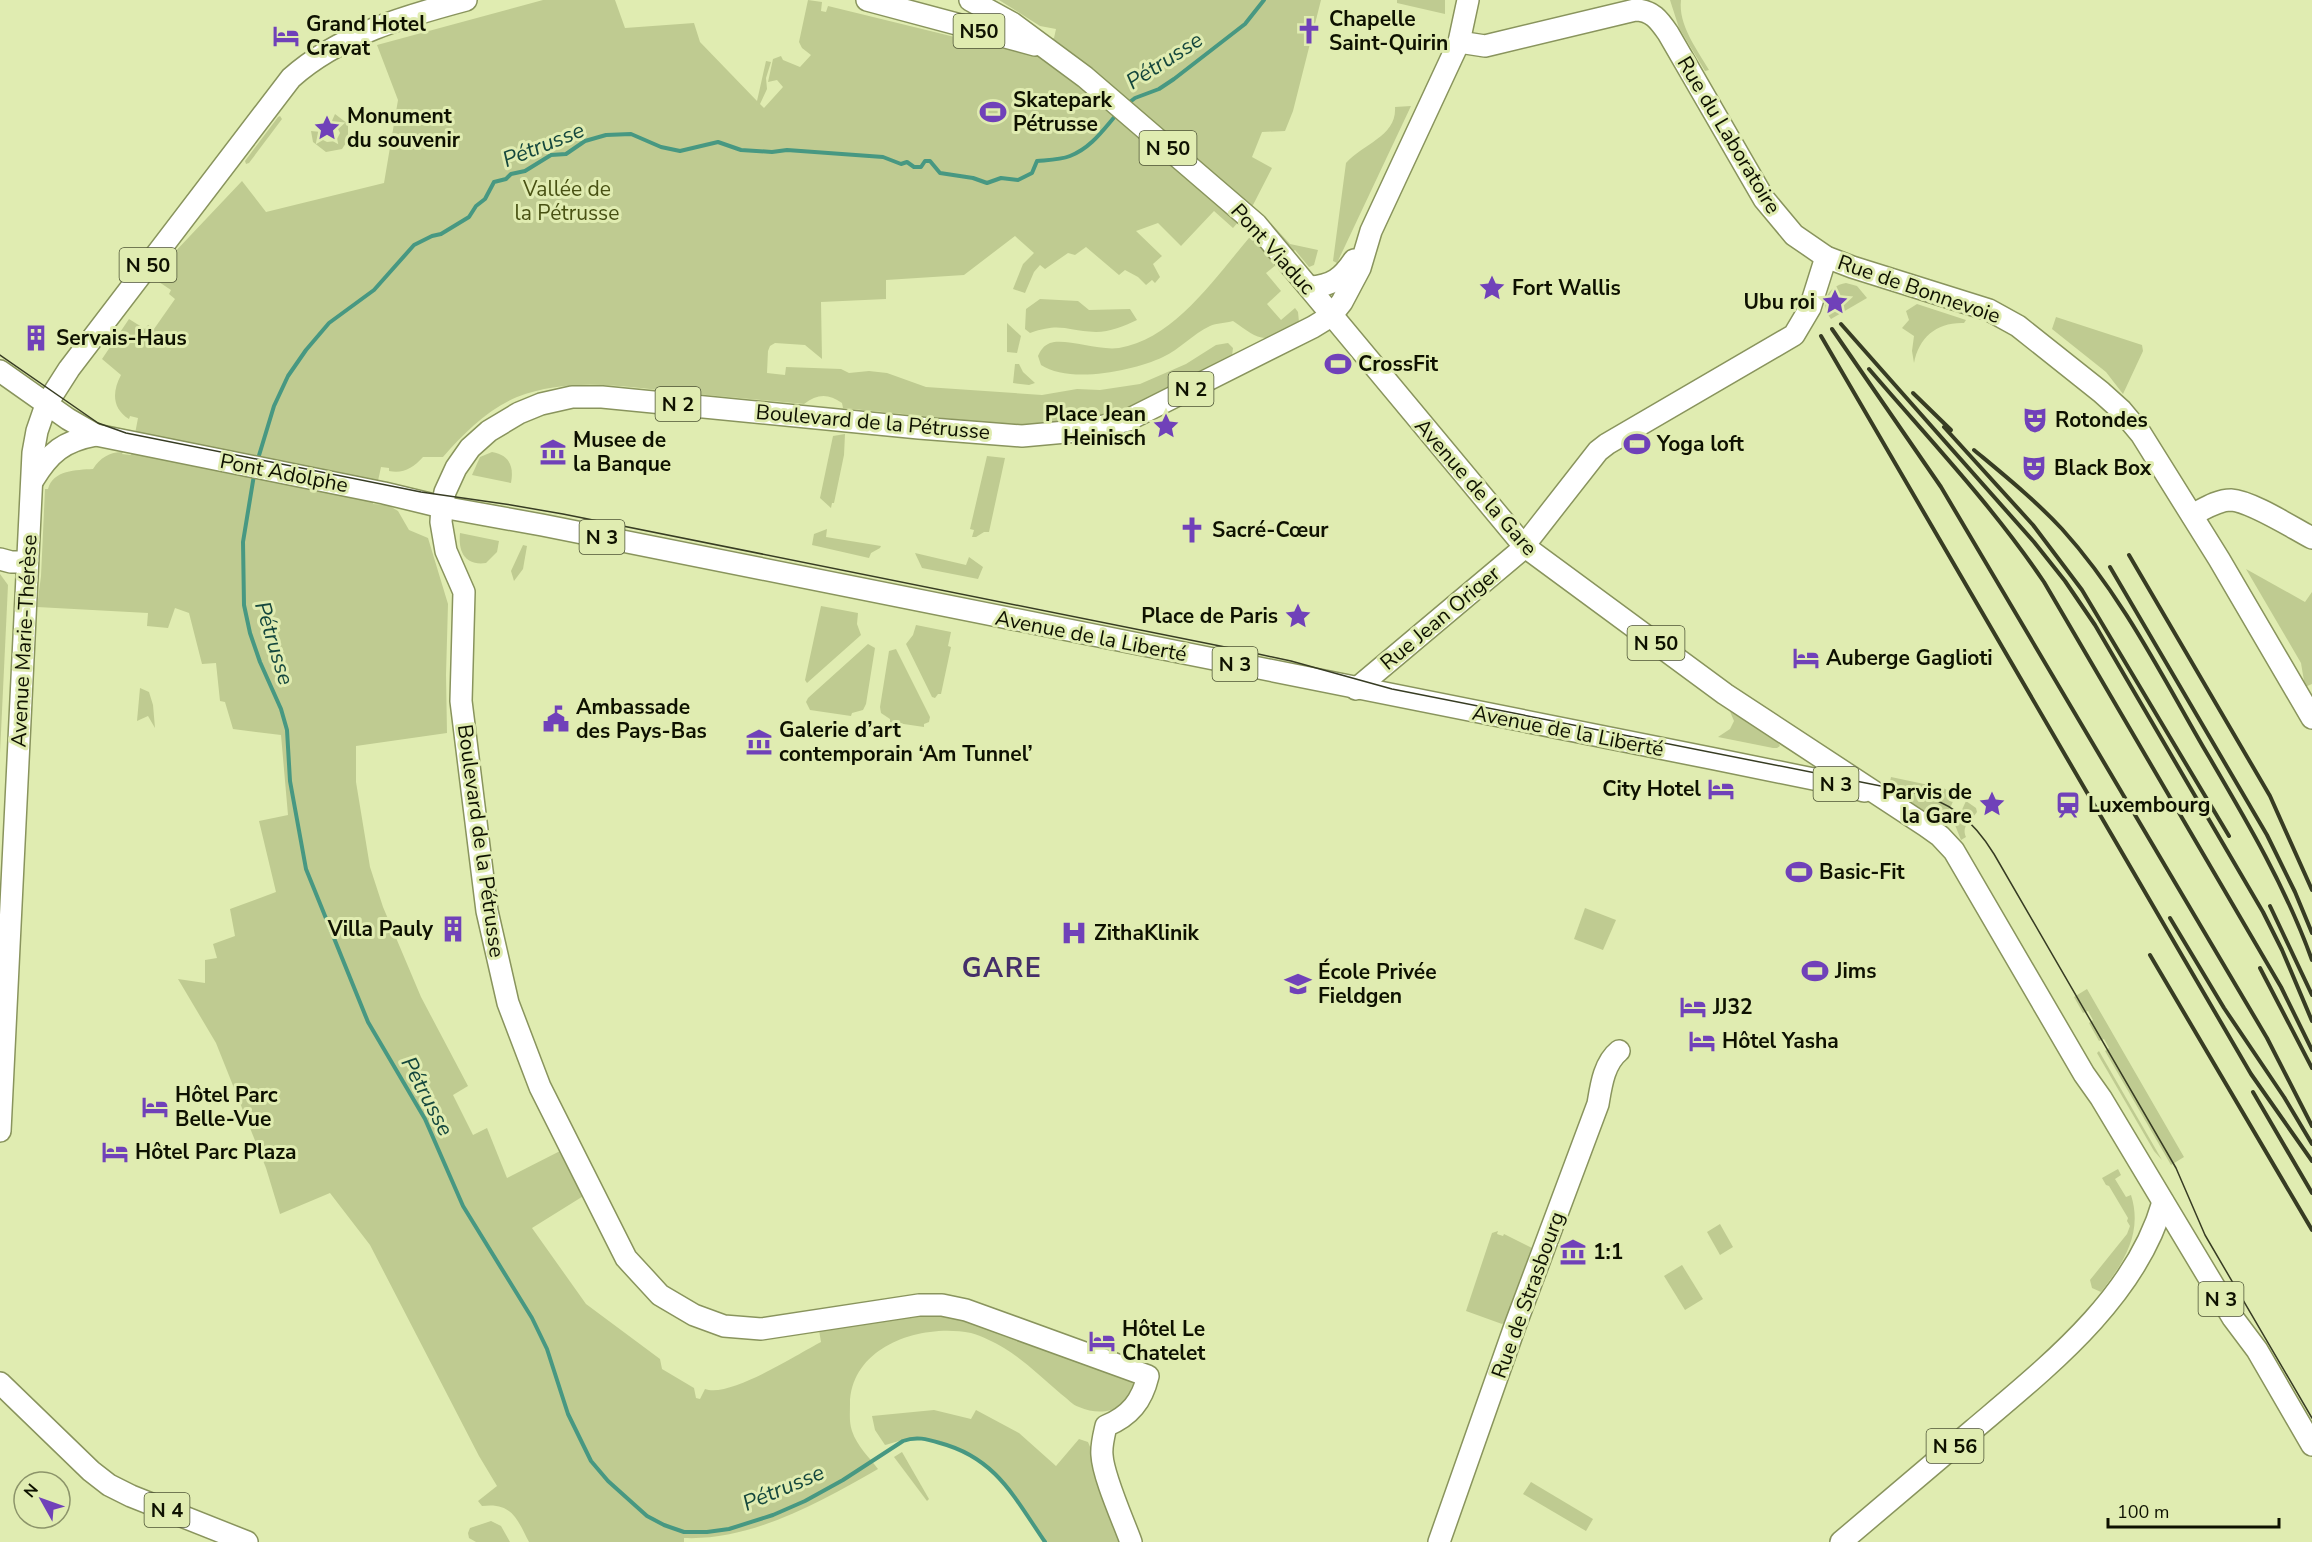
<svg xmlns="http://www.w3.org/2000/svg" width="2312" height="1542" font-family="'Nunito Sans',sans-serif">
<style>
.green{fill:#bfcb91}
.lines{fill:none;stroke-linecap:round;stroke-linejoin:round}
.stream{stroke:#479882;stroke-width:4}
.major-casing{stroke:#89945d;stroke-width:24}
.major{stroke:#fff;stroke-width:21}
.tram{stroke:#373c23;stroke-width:1.5}
.rail{stroke:#373c23;stroke-width:4}
.labels{text-anchor:middle;stroke-width:6;stroke-linejoin:round;paint-order:stroke}
.shield{fill:#e0ecb1;stroke:#4d5335;stroke-width:1.5}
.shield-label{font-size:20px;font-weight:bold;fill:#0e1100}
.poi-label{font-size:21px;font-weight:bold;fill:#0e1100;stroke:#e0ecb1;text-anchor:start}
.street-label{font-size:21px;fill:#0e1100;stroke:#e0ecb1}
.park-label{font-size:21px;fill:#485113;stroke:#e0ecb1}
.water-label{font-size:22px;font-style:italic;fill:#14473d;stroke:#e0ecb1}
.district-label{font-size:27px;font-weight:bold;letter-spacing:1.5px;fill:#442e6a;stroke:#e0ecb1}
</style>
<rect width="100%" height="100%" fill="#e0ecb1"/>
<g class="green">
<path d="M543,0H615L625,28L694,23L700,42L757,101L766,61L771,62L766,78L767,89L760,104L764,108L783,87L777,80L768,82L773,59L781,56L783,60L800,67L811,55L802,48L799,42L808,0L822,2L821,11L826,12L828,6L1004,49L1007,42L1054,38L1056,29L1040,26L999,0H1321L1293,111L1285,131L1262,132L1252,157L1272,168L1253,205L1233,228L1214,211L1181,246L1158,223L1136,231L1162,256L1153,264L1160,277L1155,283L1152,280L1146,285L1138,277L1125,270L1119,275L1086,247L1075,255L1068,253L1045,269L1040,265L1034,272L1025,293L1013,289L1023,264L1034,253L1015,236L964,275L886,280V299L821,302L822,359L805,345L775,343L770,346L768,351L767,373L785,375L786,367L841,369L849,373L869,371L887,373L926,387L1042,395L1077,389L1100,390L1140,384L1186,364L1216,345L1228,343L1233,348L1232,356L1123,411L1087,420L1023,426L843,408L842,403C828,393 817,394 804,404C761,400 718,396 676,392C622,386 569,377 517,397C488,409 463,434 443,457H423C413,468 403,474 389,471V468L381,467L373,504L388,505L398,511L409,530L428,538L448,604L446,675L447,733L356,746V782L370,867L383,907L421,997L468,1086L453,1095L473,1135L487,1128L507,1178L562,1150L585,1195L532,1228L586,1304L660,1359L662,1369L694,1388L696,1398L700,1399L705,1389C730,1398 796,1355 821,1342L819,1330C865,1323 916,1308 962,1318L1131,1379L1134,1386C1126,1411 1102,1417 1079,1407C1072,1405 1067,1398 1061,1394C1043,1379 1024,1360 1004,1348C994,1342 982,1336 971,1333C921,1323 851,1346 850,1404C850,1414 849,1422 852,1431C857,1446 869,1457 878,1469C820,1502 752,1541 684,1538V1542H529C517,1519 512,1502 482,1506L478,1501L497,1486L479,1456L370,1245L330,1193L280,1214L266,1168L216,1043L178,979L205,983V960L217,958L213,944L235,936L230,909L276,892L259,821L288,815L281,735L233,729L225,702L220,701L216,663L202,664L189,613L175,608L168,628L147,626L148,613L37,607L41,576L45,489H48C53,470 76,470 93,469C100,458 109,452 123,452L122,454L131,455L138,418L130,416L129,419C112,408 112,392 121,375L102,359L129,319L145,329L148,325L154,329L175,299L169,294L171,290L156,280L171,256L242,181L266,212L384,183L398,100L377,45Z"/>
<polygon points="1397,0 1445,0 1445,14 1397,3"/>
<path d="M1670,0H1681C1678,25 1697,49 1709,70L1705,71L1679,28Z"/>
<path d="M1411,106L1337,263L1333,261L1346,163C1364,143 1397,136 1395,107Z"/>
<polygon points="335,114 348,124 348,140 342,149 326,152 313,142 311,131 321,132 323,140 327,142 336,141 340,133 336,125 331,123"/>
<polygon points="278,117 280,116 282,119 249,163 246,164 245,161"/>
<path d="M1266,218L1290,244L1318,250L1314,265L1309,267L1295,250L1266,273L1281,291L1267,304L1281,320L1295,308L1298,312L1299,322C1295,327 1290,329 1284,333C1259,344 1254,335 1233,321C1226,323 1216,323 1210,326C1193,334 1180,349 1163,357C1134,371 1069,384 1041,365L1038,356C1041,350 1043,346 1050,343C1066,338 1098,351 1119,348C1174,339 1215,278 1249,238H1251Z"/>
<path d="M1846,283L1857,286L1867,298L1831,319C1819,304 1827,286 1846,283Z"/>
<path d="M1040,299L1078,301L1089,310L1130,309L1137,320C1124,326 1110,332 1096,332C1065,331 1062,322 1030,333L1025,329L1026,309Z"/>
<path d="M1917,304L1966,320L1964,323C1937,322 1919,337 1914,363L1912,351L1914,336L1902,328L1909,320L1906,311Z"/>
<polygon points="2056,317 2142,345 2143,351 2123,394 2106,372 2052,329"/>
<polygon points="1007,323 1021,336 1017,353 1007,352"/>
<polygon points="1015,364 1019,364 1023,372 1035,383 1029,385 1013,383"/>
<polygon points="845,434 844,455 834,503 832,503 831,508 820,498 833,436"/>
<path d="M492,452C510,455 514,467 511,483L472,475L480,457Z"/>
<polygon points="987,456 1005,458 989,532 984,532 976,537 972,537 974,530 970,529"/>
<polygon points="827,529 826,537 881,546 880,548 871,553 869,558 812,545 814,534"/>
<path d="M460,533L499,541L497,552L486,563C465,566 458,552 460,533Z"/>
<polygon points="523,545 527,546 523,569 514,581 511,571"/>
<polygon points="915,553 966,565 969,557 983,567 978,579 922,568"/>
<polygon points="2246,569 2305,602 2312,592 2312,684 2305,687 2301,663"/>
<polygon points="0,574 8,585 0,753"/>
<polygon points="821,606 858,613 857,624 861,635 807,683 805,680"/>
<polygon points="916,625 951,632 948,646 951,647 941,694 938,694 935,698 932,697 906,644 913,635"/>
<polygon points="868,644 875,648 866,704 863,710 852,713 851,716 810,710 806,702 808,698"/>
<polygon points="896,649 930,717 929,722 924,724 924,727 890,722 890,719 881,713 880,707 889,651"/>
<polygon points="140,688 149,692 153,705 155,728 148,716 137,721"/>
<polygon points="1729,709 1777,741 1780,746 1777,748 1773,748 1718,737 1730,729 1734,721"/>
<path d="M1891,777L1943,788L1956,794C1953,801 1950,811 1944,815C1933,824 1899,798 1888,791Z"/>
<path d="M1966,801L1976,808L1977,812C1971,820 1961,826 1966,837L1961,840L1955,825Z"/>
<polygon points="1585,908 1616,920 1603,950 1574,939"/>
<polygon points="2087,989 2184,1157 2171,1165 2105,1051 2109,1048 2104,1039 2099,1041 2089,1023 2093,1020 2088,1011 2083,1013 2074,997"/>
<polygon points="2099,1051 2162,1160 2154,1151 2097,1053"/>
<path d="M2118,1169L2121,1175L2115,1179L2126,1197L2131,1195C2143,1233 2124,1262 2101,1292L2092,1288L2090,1280L2127,1234L2130,1226L2127,1221L2128,1218L2109,1186L2106,1185L2102,1178Z"/>
<polygon points="1720,1224 1733,1247 1720,1255 1707,1232"/>
<polygon points="1498,1231 1497,1234 1503,1236 1504,1234 1532,1248 1506,1322 1502,1324 1466,1311 1492,1233"/>
<polygon points="1682,1265 1703,1299 1685,1310 1664,1276"/>
<path d="M934,1410L971,1419L976,1410L1019,1433L1056,1466L1079,1439L1088,1442L1101,1473L1125,1542H1045C1015,1499 997,1460 944,1444C934,1441 922,1437 912,1438C903,1439 893,1443 885,1445L875,1430L872,1416Z"/>
<polygon points="902,1452 929,1499 927,1501 894,1457"/>
<polygon points="1531,1482 1593,1519 1586,1531 1523,1494"/>
<polygon points="491,1521 501,1526 510,1542 476,1542 469,1538 468,1533 470,1528"/>
</g>
<g class="lines">
<g class="stream">
<polyline points="1126,105 1135,98 1159,89 1174,79 1245,24 1264,0"/>
<path d="M257,462L274,406L288,376L306,350L329,323L374,290L414,245L432,236L441,234L469,217L476,206L485,199L494,182L506,179L511,174L525,171L551,155L566,154L585,141L606,135L631,134L661,147L680,151L718,142L741,150L772,152L787,150L883,157L901,164L907,162L914,167H921L925,161H930L940,173L973,178L987,183L1001,178L1018,180L1032,173L1037,161C1048,160 1060,160 1070,156C1091,148 1103,130 1117,114"/>
<path d="M254,475L243,542L244,605L250,633L260,662L281,709L287,730L290,781L306,869L368,1022L425,1119L463,1206L532,1318L547,1349L568,1414L591,1461L608,1481L647,1516L664,1525L684,1532H707L729,1529L773,1515L805,1501L843,1480L903,1441C916,1436 927,1439 940,1443C996,1458 1014,1497 1045,1542"/>
</g>
<g class="major-casing">
<g id="major">
<polyline points="867,0 1035,45"/>
<polyline points="970,0 1012,23 1085,77 1256,224 1524,546 1725,694 1926,826 1940,836 1954,851 2084,1074 2101,1098 2233,1318 2257,1350 2312,1445"/>
<path d="M1459,42L1485,46L1635,10C1652,10 1659,20 1668,33L1764,199L1794,235L1826,257L1852,267L1989,310L2018,326L2101,392L2121,410L2141,434L2219,559L2312,718"/>
<path d="M1310,287C1332,286 1342,278 1354,260"/>
<polyline points="0,371 68,419 96,435 384,493 442,507 542,525 1715,759 1843,785 1864,791"/>
<path d="M33,480C50,452 64,441 96,435"/>
<path d="M2192,515C2204,509 2217,500 2231,500C2251,501 2293,528 2312,538"/>
<polyline points="0,559 11,562 27,562"/>
<polyline points="1356,689 1519,552 1598,451 1607,444 1794,335 1810,308 1826,257"/>
<path d="M0,1131L33,453L37,431L46,405L69,369L291,78C339,35 406,16 466,0"/>
<polyline points="0,1383 91,1471 109,1485 131,1496 247,1542"/>
<path d="M1131,1542C1123,1520 1103,1476 1102,1455C1101,1446 1104,1435 1106,1426C1130,1416 1142,1401 1148,1376L966,1310L942,1305H919L761,1329L724,1326L694,1315L660,1295L626,1258L540,1087L508,1003L487,911L461,701L464,592L446,551L441,522L442,507L445,492L456,468L470,448L489,431L519,413L541,404L572,397H602L919,428L1022,436L1088,430L1128,420L1313,327L1331,316L1342,302L1360,268L1371,231L1459,42L1468,0"/>
<path d="M1439,1542L1515,1326L1598,1104C1601,1086 1604,1063 1619,1051"/>
<path d="M1841,1542C1885,1505 1929,1467 1973,1430C2046,1368 2136,1298 2163,1202"/>
</g>
</g>
<use href="#major" class="major"/>
<path class="tram" d="M0,355L98,423L126,433L421,492L511,505L563,514L1240,650L1291,661L1392,689L1911,792C1950,801 1973,820 1994,854L2176,1168L2205,1235L2312,1418"/>
<g class="rail">
<polyline points="1841,324 2034,542 2065,581 2095,625 2263,912 2282,950 2312,1021"/>
<polyline points="1832,329 1941,487 2267,1038 2312,1126"/>
<polyline points="1821,336 2251,1074 2312,1161"/>
<path d="M1869,369C1929,439 1992,505 2044,582L2281,987L2312,1050"/>
<polyline points="1913,393 1951,430"/>
<polyline points="1944,427 2033,525 2082,590 2229,836"/>
<path d="M1974,450C2004,475 2035,500 2062,529C2121,594 2161,674 2205,750C2245,818 2285,885 2312,960"/>
<polyline points="2129,555 2270,796 2312,890"/>
<polyline points="2110,567 2267,835 2295,892 2312,933"/>
<polyline points="2270,906 2312,995"/>
<polyline points="2170,918 2224,1008 2284,1097 2312,1144"/>
<polyline points="2150,955 2312,1230"/>
<polyline points="2260,968 2312,1068"/>
<polyline points="2253,1092 2312,1193"/>
</g>
</g>
<defs>
<g id="church-bare" transform="scale(2.07)"><path d="M-1.2-6h2.4v3.5h3.3v2.4h-3.3V6h-2.4V-.1h-3.3v-2.4h3.3Z" fill="#7041b9" stroke="#e0ecb1" stroke-width="2.5" paint-order="stroke"/></g>
<g id="hotel-bare" transform="scale(2.07)"><path d="M-6-4.5h1.5V1H6V5H4.5V3h-9V5H-6ZM-4 0a1.8 1.8 0 1 1 3.6 0ZM.5 0V-2.5h3Q6-2.5 6 0Z" fill="#7041b9" stroke="#e0ecb1" stroke-width="2.5" paint-order="stroke"/></g>
<g id="stadium-bare" transform="scale(2.07)"><path d="M0-5a6.5 5 0 1 0 0 10a6.5 5 0 1 0 0-10ZM-3.5-1.8h7v3.6h-7Z" fill="#7041b9" stroke="#e0ecb1" stroke-width="2.5" paint-order="stroke"/></g>
<g id="sight-bare" transform="scale(2.07)"><path d="M0-6L1.8-2.2L6-1.7L2.9 1.2L3.7 5.4L0 3.3L-3.7 5.4L-2.9 1.2L-6-1.7L-1.8-2.2Z" fill="#7041b9" stroke="#e0ecb1" stroke-width="2.5" paint-order="stroke"/></g>
<g id="building-bare" transform="scale(2.07)"><path d="M-4-6H4V6H1V3H-1V6H-4ZM-2.5-4.3h1.7v1.8h-1.7ZM.8-4.3h1.7v1.8H.8ZM-2.5-1h1.7V.8h-1.7ZM.8-1h1.7V.8H.8Z" fill="#7041b9" stroke="#e0ecb1" stroke-width="2.5" paint-order="stroke"/></g>
<g id="theatre-bare" transform="scale(2.07)"><path d="M-5-5.5Q0-4 5-5.5V0Q5 5 0 6Q-5 5-5 0ZM-3.3-2.5H-1v1.5H-3.3ZM1-2.5H3.3v1.5H1ZM-2.8 1Q0 5.5 2.8 1Z" fill="#7041b9" stroke="#e0ecb1" stroke-width="2.5" paint-order="stroke"/></g>
<g id="museum-bare" transform="scale(2.07)"><path d="M0-6L6-3V-2H-6V-3ZM-5-1h2V3h-2ZM-1-1h2V3h-2ZM3-1h2V3H3ZM-6 4H6V6H-6Z" fill="#7041b9" stroke="#e0ecb1" stroke-width="2.5" paint-order="stroke"/></g>
<g id="civic-bare" transform="scale(2.07)"><path d="M-.6-6.5H3V-4.5H.6V-3L4-1V1h2V6H-6V1h2V-1L-.6-3ZM-1.2 2.5V6h2.4V2.5Z" fill="#7041b9" stroke="#e0ecb1" stroke-width="2.5" paint-order="stroke"/></g>
<g id="station-bare" transform="scale(2.07)"><path d="M-3-6H3Q5-6 5-4V2Q5 4 3 4L4.5 6H3L1.5 4h-3L-3 6H-4.5L-3 4Q-5 4-5 2V-4Q-5-6-3-6ZM-3.5-4v3h7v-3ZM-3.5 1v1.5H-2V1ZM2 1v1.5H3.5V1Z" fill="#7041b9" stroke="#e0ecb1" stroke-width="2.5" paint-order="stroke"/></g>
<g id="hospital-bare" transform="scale(2.07)"><path d="M-5-5h3v3.5h4V-5h3V5h-3V1.5h-4V5h-3Z" fill="#7041b9" stroke="#e0ecb1" stroke-width="2.5" paint-order="stroke"/></g>
<g id="school-bare" transform="scale(2.07)"><path d="M0-5L7-2L0 1L-7-2ZM-4 1L0 2.5L4 1V4Q0 6-4 4Z" fill="#7041b9" stroke="#e0ecb1" stroke-width="2.5" paint-order="stroke"/></g>
</defs>
<g fill-rule="evenodd">
<use href="#church-bare" x="1309" y="31"/>
<use href="#hotel-bare" x="286" y="36"/>
<use href="#stadium-bare" x="993" y="112"/>
<use href="#sight-bare" x="327" y="128"/>
<use href="#sight-bare" x="1492" y="288"/>
<use href="#sight-bare" x="1835" y="302"/>
<use href="#building-bare" x="36" y="338"/>
<use href="#stadium-bare" x="1338" y="364"/>
<use href="#theatre-bare" x="2035" y="420"/>
<use href="#sight-bare" x="1166" y="426"/>
<use href="#stadium-bare" x="1637" y="444"/>
<use href="#museum-bare" x="553" y="452"/>
<use href="#theatre-bare" x="2034" y="468"/>
<use href="#church-bare" x="1192" y="530"/>
<use href="#sight-bare" x="1298" y="616"/>
<use href="#hotel-bare" x="1806" y="658"/>
<use href="#civic-bare" x="556" y="719"/>
<use href="#museum-bare" x="759" y="742"/>
<use href="#hotel-bare" x="1721" y="789"/>
<use href="#sight-bare" x="1992" y="804"/>
<use href="#station-bare" x="2068" y="805"/>
<use href="#stadium-bare" x="1799" y="872"/>
<use href="#building-bare" x="453" y="929"/>
<use href="#hospital-bare" x="1074" y="933"/>
<use href="#stadium-bare" x="1815" y="971"/>
<use href="#school-bare" x="1298" y="984"/>
<use href="#hotel-bare" x="1693" y="1007"/>
<use href="#hotel-bare" x="1702" y="1041"/>
<use href="#hotel-bare" x="155" y="1107"/>
<use href="#hotel-bare" x="115" y="1152"/>
<use href="#museum-bare" x="1573" y="1252"/>
<use href="#hotel-bare" x="1102" y="1341"/>
</g>
<g class="labels">
<g class="shield">
<rect x="953.5" y="14" width="51" height="34" rx="4.5"/>
<rect x="1139.5" y="131" width="57" height="34" rx="4.5"/>
<rect x="119.5" y="248" width="57" height="34" rx="4.5"/>
<rect x="1168.5" y="372" width="45" height="34" rx="4.5"/>
<rect x="655.5" y="387" width="45" height="34" rx="4.5"/>
<rect x="579.5" y="520" width="45" height="34" rx="4.5"/>
<rect x="1627.5" y="626" width="57" height="34" rx="4.5"/>
<rect x="1212.5" y="647" width="45" height="34" rx="4.5"/>
<rect x="1813.5" y="767" width="45" height="34" rx="4.5"/>
<rect x="2198.5" y="1282" width="45" height="34" rx="4.5"/>
<rect x="1926.5" y="1429" width="57" height="34" rx="4.5"/>
<rect x="144.5" y="1493" width="45" height="34" rx="4.5"/>
</g>
<g class="shield-label">
<text x="979" y="38">N50</text>
<text x="1168" y="155">N 50</text>
<text x="148" y="272">N 50</text>
<text x="1191" y="396">N 2</text>
<text x="678" y="411">N 2</text>
<text x="602" y="544">N 3</text>
<text x="1656" y="650">N 50</text>
<text x="1235" y="671">N 3</text>
<text x="1836" y="791">N 3</text>
<text x="2221" y="1306">N 3</text>
<text x="1955" y="1453">N 56</text>
<text x="167" y="1517">N 4</text>
</g>
<g class="poi-label">
<text x="1329" y="26">Chapelle<tspan x="1329" dy="24">Saint-Quirin</tspan></text>
<text x="306" y="31">Grand Hotel<tspan x="306" dy="24">Cravat</tspan></text>
<text x="1013" y="107">Skatepark<tspan x="1013" dy="24">Pétrusse</tspan></text>
<text x="347" y="123">Monument<tspan x="347" dy="24">du souvenir</tspan></text>
<text x="1512" y="295">Fort Wallis</text>
<text x="1815" y="309" text-anchor="end">Ubu roi</text>
<text x="56" y="345">Servais-Haus</text>
<text x="1358" y="371">CrossFit</text>
<text x="1146" y="421" text-anchor="end">Place Jean<tspan x="1146" dy="24">Heinisch</tspan></text>
<text x="2055" y="427">Rotondes</text>
<text x="573" y="447">Musee de<tspan x="573" dy="24">la Banque</tspan></text>
<text x="1657" y="451">Yoga loft</text>
<text x="2054" y="475">Black Box</text>
<text x="1212" y="537">Sacré-Cœur</text>
<text x="1278" y="623" text-anchor="end">Place de Paris</text>
<text x="1826" y="665">Auberge Gaglioti</text>
<text x="576" y="714">Ambassade<tspan x="576" dy="24">des Pays-Bas</tspan></text>
<text x="779" y="737">Galerie d’art<tspan x="779" dy="24">contemporain ‘Am Tunnel’</tspan></text>
<text x="1701" y="796" text-anchor="end">City Hotel</text>
<text x="1972" y="799" text-anchor="end">Parvis de<tspan x="1972" dy="24">la Gare</tspan></text>
<text x="2088" y="812">Luxembourg</text>
<text x="1819" y="879">Basic-Fit</text>
<text x="433" y="936" text-anchor="end">Villa Pauly</text>
<text x="1094" y="940">ZithaKlinik</text>
<text x="1835" y="978">Jims</text>
<text x="1318" y="979">École Privée<tspan x="1318" dy="24">Fieldgen</tspan></text>
<text x="1713" y="1014">JJ32</text>
<text x="1722" y="1048">Hôtel Yasha</text>
<text x="175" y="1102">Hôtel Parc<tspan x="175" dy="24">Belle-Vue</tspan></text>
<text x="135" y="1159">Hôtel Parc Plaza</text>
<text x="1593" y="1259">1:1</text>
<text x="1122" y="1336">Hôtel Le<tspan x="1122" dy="24">Chatelet</tspan></text>
</g>
<g class="street-label">
<text transform="translate(1729 135) rotate(59)" y="7">Rue du Laboratoire</text>
<text transform="translate(1273 249) rotate(48)" y="7">Pont Viaduc</text>
<text transform="translate(1919 289) rotate(19)" y="7">Rue de Bonnevoie</text>
<text transform="translate(873 422) rotate(5)" y="7">Boulevard de la Pétrusse</text>
<text transform="translate(284 473) rotate(11)" y="7">Pont Adolphe</text>
<text transform="translate(1476 487) rotate(49)" y="7">Avenue de la Gare</text>
<text transform="translate(1440 618) rotate(-40)" y="7">Rue Jean Origer</text>
<text transform="translate(1091 636) rotate(11)" y="7">Avenue de la Liberté</text>
<text transform="translate(24 641) rotate(-87)" y="7">Avenue Marie-Thérèse</text>
<text transform="translate(1568 731) rotate(11)" y="7">Avenue de la Liberté</text>
<text transform="translate(481 841) rotate(82)" y="7">Boulevard de la Pétrusse</text>
<text transform="translate(1528 1295) rotate(-70)" y="7">Rue de Strasbourg</text>
</g>
<g class="park-label">
<text x="567" y="196">Vallée de<tspan x="567" dy="24">la Pétrusse</tspan></text>
</g>
<g class="water-label">
<text transform="translate(1164 60) rotate(-33)" y="8">Pétrusse</text>
<text transform="translate(543 144) rotate(-22)" y="8">Pétrusse</text>
<text transform="translate(275 643) rotate(73)" y="8">Pétrusse</text>
<text transform="translate(428 1096) rotate(62)" y="8">Pétrusse</text>
<text transform="translate(783 1487) rotate(-23)" y="8">Pétrusse</text>
</g>
<g class="district-label">
<text x="1002" y="977">GARE</text>
</g>
</g>
<g transform="translate(42 1500) rotate(310)"><circle r="28" fill="#e0ecb1" stroke="#8c946a" stroke-width="1.5"/>
<path d="M0-4.5L10 22L0 15L-10 22Z" fill="#7041b9"/>
<text y="-9" font-size="16" font-weight="bold" text-anchor="middle" fill="#0e1100">N</text>
</g>
<path d="M2108 1518v9h171v-9" fill="none" stroke="#0e1100" stroke-width="3"/>
<text x="2117" y="1518" font-size="18" fill="#0e1100" stroke="#e0ecb1" stroke-width="4.5" paint-order="stroke">100 m</text>
</svg>
